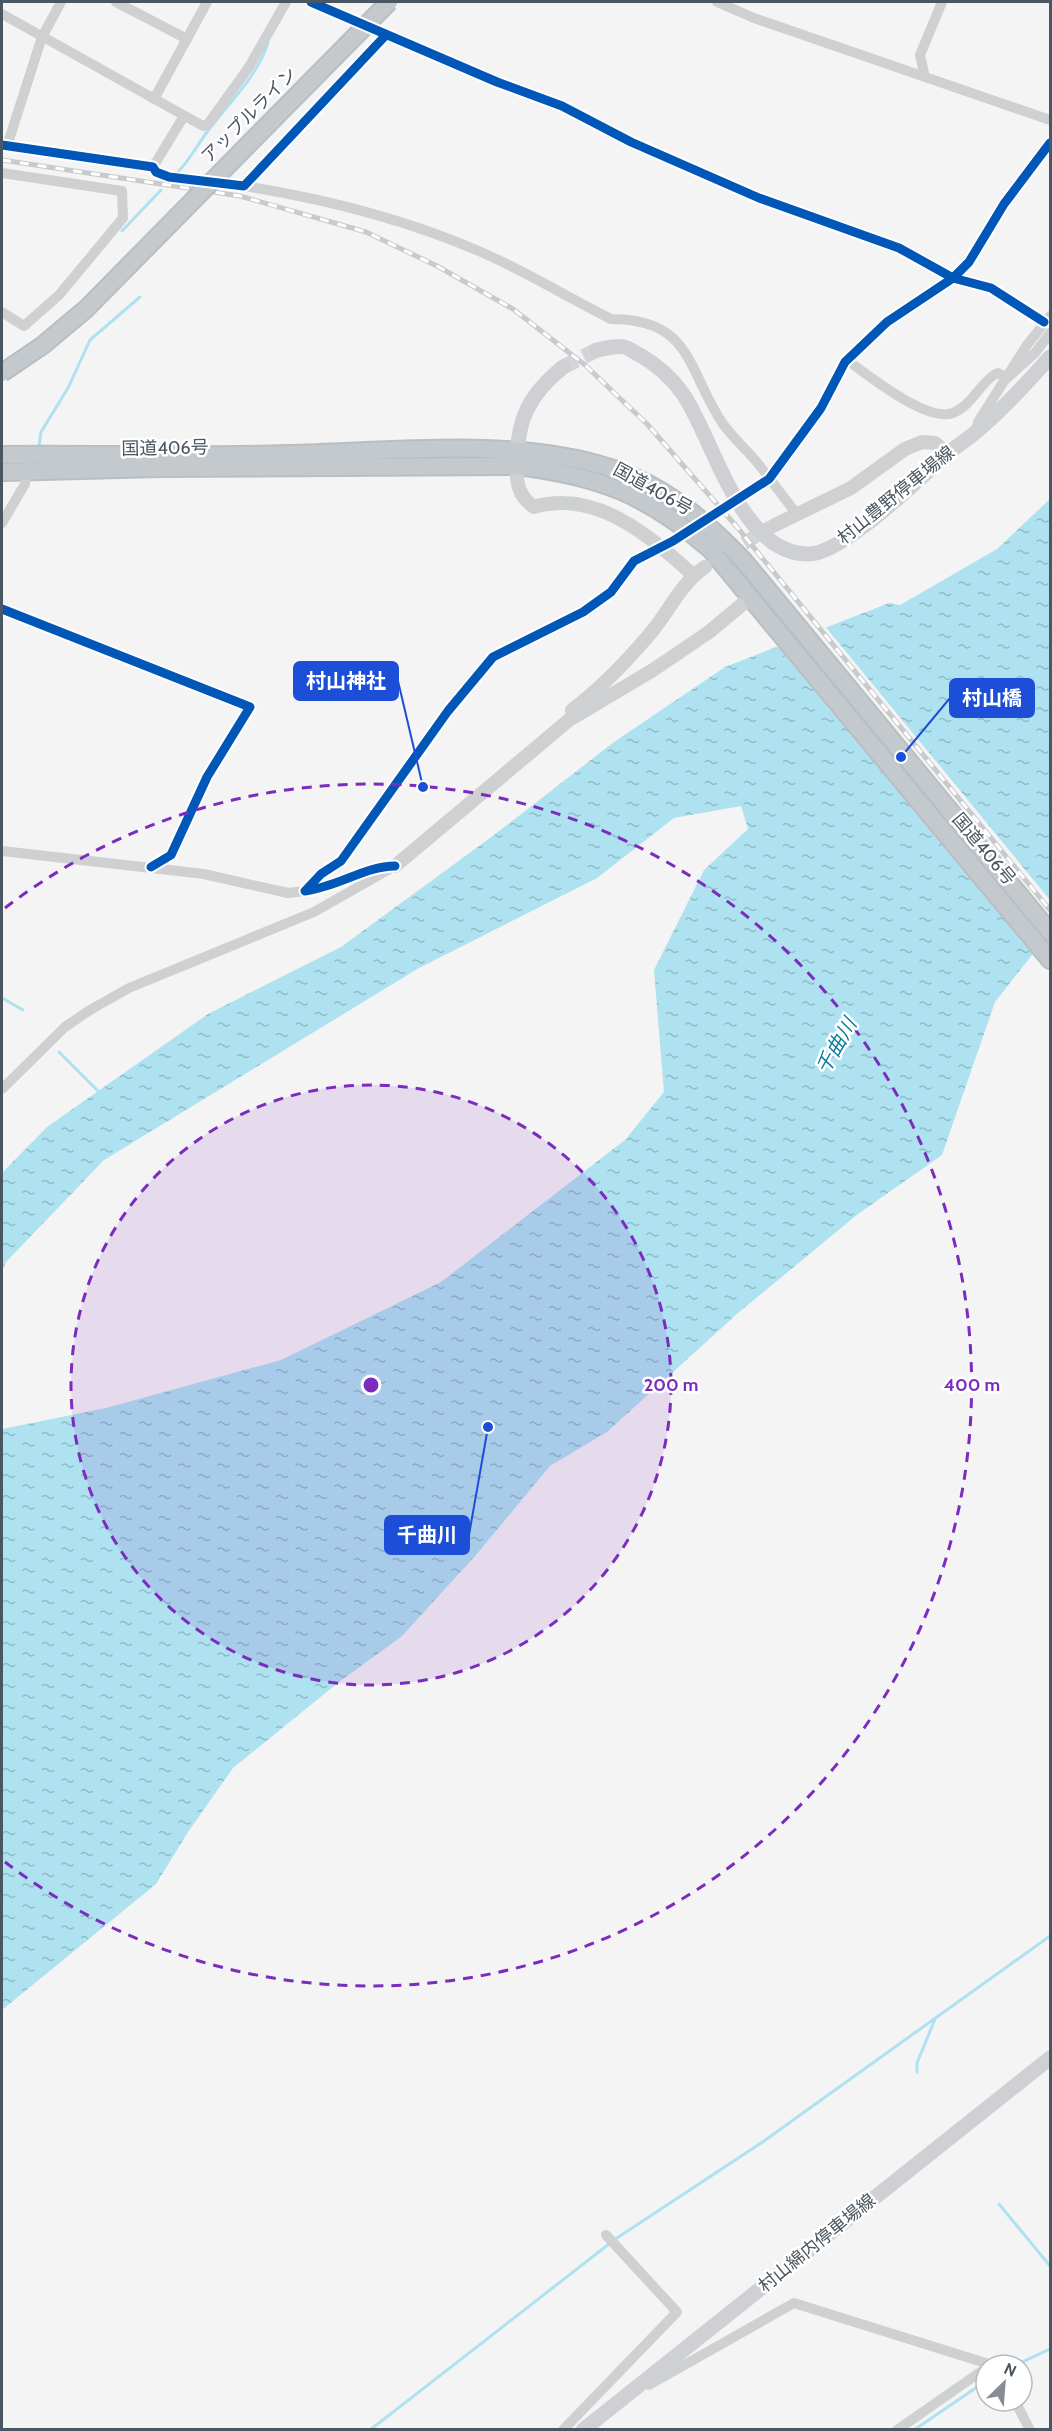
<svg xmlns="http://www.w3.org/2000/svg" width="1052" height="2431" font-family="Cabin,'Noto Sans JP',sans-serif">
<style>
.water{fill:url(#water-ripples)}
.pier{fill:#f4f4f4}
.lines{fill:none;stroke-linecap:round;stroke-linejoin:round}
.stream{stroke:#aee2f0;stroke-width:3}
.minor-tunnel{stroke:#d2d4d7;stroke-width:10;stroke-dasharray:10 5;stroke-linecap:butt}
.tertiary-tunnel{stroke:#d2d4d7;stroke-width:14;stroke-dasharray:14 7;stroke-linecap:butt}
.secondary-tunnel{stroke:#d2d4d7;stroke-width:15;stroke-dasharray:15 8;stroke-linecap:butt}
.trunk-casing{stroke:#b9bec3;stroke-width:20}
.minor{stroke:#ced0d2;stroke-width:10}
.tertiary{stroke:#ced0d2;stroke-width:14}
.secondary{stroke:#ced0d4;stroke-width:15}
.trunk{stroke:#c4c9cd;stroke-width:16}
.rail-casing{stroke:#c9cacc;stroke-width:5}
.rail{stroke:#fff;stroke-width:3;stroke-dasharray:9;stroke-linecap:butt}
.trunk-bridge-casing{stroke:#b9bec3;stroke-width:20;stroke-linecap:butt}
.trunk-bridge{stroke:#c4c9cd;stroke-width:16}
.cycleway-casing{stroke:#fff;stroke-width:13}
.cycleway{stroke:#0057b8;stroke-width:9}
.ring{fill:none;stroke:#7b2cbf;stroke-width:3;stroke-dasharray:10 8}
.labels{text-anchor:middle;stroke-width:5;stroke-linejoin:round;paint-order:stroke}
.street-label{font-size:18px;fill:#4a5661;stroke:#fff}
.water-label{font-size:20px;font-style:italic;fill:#0c7c9b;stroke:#fff}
.centre{fill:#7b2cbf;stroke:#fff;stroke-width:3}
.ring-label{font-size:18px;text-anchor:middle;font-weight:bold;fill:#7b2cbf;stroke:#fff;stroke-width:5;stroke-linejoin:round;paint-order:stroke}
.leader{fill:none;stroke:#1d4ed8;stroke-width:2}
.callout-dot{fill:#1d4ed8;stroke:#fff;stroke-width:2}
.callout{fill:#1d4ed8;stroke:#1d4ed8;stroke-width:2}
.callout-label{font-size:20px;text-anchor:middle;font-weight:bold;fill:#fff}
</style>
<defs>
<pattern id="water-ripples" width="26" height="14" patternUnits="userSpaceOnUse" patternTransform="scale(1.5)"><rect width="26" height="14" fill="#aee2f0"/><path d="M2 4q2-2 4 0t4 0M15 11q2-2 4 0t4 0" fill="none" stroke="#90bac6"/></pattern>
</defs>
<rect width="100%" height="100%" fill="#f4f4f4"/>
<polygon class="water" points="1050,499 1050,932 995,1002 942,1155 858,1214 738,1313 607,1432 550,1466 476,1555 401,1637 339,1682 233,1768 188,1832 156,1884 2,2010 2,1429 106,1408 281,1360 441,1282 625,1140 664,1092 654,970 704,870 748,829 741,806 674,818 597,878 419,968 104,1160 6,1262 2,1271 2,1173 47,1127 208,1014 341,947 494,835 614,742 725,667 889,603 900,605 997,549"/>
<polygon class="pier" points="824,625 1050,900 1050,937 1035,957 776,644"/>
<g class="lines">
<g class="stream">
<path d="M176,174C190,160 196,147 207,132C228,104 257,77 268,43"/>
<polyline points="122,231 161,190"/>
<polyline points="39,446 41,432 68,388 90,340 140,297"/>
<polyline points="2,998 23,1010"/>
<polyline points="59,1052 100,1093"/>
<polyline points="917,2072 917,2063 935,2019"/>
<polyline points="999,2204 1050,2266"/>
<polyline points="614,2240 761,2143 1050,1936"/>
<polyline points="1016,2365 1050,2349"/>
<polyline points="370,2430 609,2244"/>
<polyline points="914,2430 986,2381"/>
</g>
<polyline class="minor-tunnel" points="673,541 741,497"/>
<polyline class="tertiary-tunnel" points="726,554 771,527"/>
<polyline class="secondary-tunnel" points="563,367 597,350"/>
<g class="trunk-casing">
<g id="trunk">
<path d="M2,455C97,454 192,457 287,454C388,452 511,437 607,467C662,483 705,520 744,561L1050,932"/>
<path d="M2,472L161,468L517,466C599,476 646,494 710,549L1050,960"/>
</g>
</g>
<g class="minor">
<polyline points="116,2 187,39"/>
<polyline points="311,2 497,82 562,106 631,142 759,198 899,248 953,278 991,288 1044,322"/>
<polyline points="717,2 754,18 1050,120"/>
<polyline points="2,14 203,126 208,124 249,67 286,2"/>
<polyline points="925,77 920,55 942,2"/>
<polyline points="154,99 207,2"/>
<polyline points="2,145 153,167 156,172 169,177 244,186 385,36"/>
<polyline points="7,146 42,37 61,2"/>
<polyline points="153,167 184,116"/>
<polyline points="2,173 122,191 123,218 59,295 24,326 2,312"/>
<path d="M244,186C326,199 405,219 481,252C525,271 567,297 611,319C693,319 687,371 723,424C734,439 748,451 760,466C772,481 784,498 796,513"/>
<path d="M847,360C868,375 927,423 953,413C972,405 978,386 994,375L998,373L1007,378L1035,353L1050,333"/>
<polyline points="977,429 978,422 1027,345 1050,316"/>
<polyline points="744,495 769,479 787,457 821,408 839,371 847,360 887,322 953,278 969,262 1004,204 1050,143"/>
<polyline points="2,523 25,484 27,467"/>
<polyline points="2,609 250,707 207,777 171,855 151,867"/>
<polyline points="2,851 204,874 288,893 305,891"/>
<path d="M395,866C365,866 338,887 305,891L321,874L341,861L448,711L493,657L583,612L611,592L634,561L661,546"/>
<polyline points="2,1089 65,1027 90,1010 129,988 314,912 395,866"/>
<polyline points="645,2382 649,2385 794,2303 992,2365"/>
<polyline points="1015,2401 1030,2430"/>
<polyline points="563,2430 677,2312 606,2235"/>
<polyline points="897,2430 986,2368"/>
</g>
<g class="tertiary">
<path d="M517,466C516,483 519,497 534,507C596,489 650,536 693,575"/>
<polyline points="773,526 851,488 905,449 922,442 935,443 947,454"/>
<path d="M572,710C600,689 626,662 649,635C669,612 679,585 705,567"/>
<polyline points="395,866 569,720 653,670 709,632 751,597"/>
</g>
<g class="secondary">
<path d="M597,350C604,349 616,345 624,347C629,348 635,353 640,355C657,365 672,378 683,394C714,439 740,556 810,554C843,553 919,479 945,456C955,447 967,440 977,431C1003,409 1028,382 1050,357"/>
<path d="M517,463C517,419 529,395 563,367"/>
<polyline points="583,2430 1050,2058"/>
</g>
<use href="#trunk" class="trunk"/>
<g class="rail-casing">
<polyline id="rail" points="2,160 240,196 366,232 437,266 513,309 585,365 647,424 737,527 1050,910"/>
</g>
<use href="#rail" class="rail"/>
<g class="trunk-bridge-casing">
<polyline id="trunk-bridge" points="2,373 43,345 86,309 389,2"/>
</g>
<use href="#trunk-bridge" class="trunk-bridge"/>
<g class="cycleway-casing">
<g id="cycleway">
<polyline points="311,2 497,82 562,106 631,142 759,198 899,248 953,278 991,288 1044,322"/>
<polyline points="2,145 153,167 156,172 169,177 244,186 385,36"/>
<polyline points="2,609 250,707 207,777 171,855 151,867"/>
<path d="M395,866C365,866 338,887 305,891L321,874L341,861L448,711L493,657L583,612L611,592L634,561L673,541L769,479L821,408L845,362L887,322L953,278L969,262L1004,204L1050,143"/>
</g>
</g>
<use href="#cycleway" class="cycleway"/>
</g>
<circle cx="371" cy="1385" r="300" fill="#7b2cbf" fill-opacity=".12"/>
<g class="ring">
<circle cx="371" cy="1385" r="300"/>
<path d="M5 908A601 601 0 1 1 5 1862"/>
</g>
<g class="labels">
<g class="street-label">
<text transform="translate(249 115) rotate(-45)" y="6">アップルライン</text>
<text transform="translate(165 448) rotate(-1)" y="6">国道406号</text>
<text transform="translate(653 489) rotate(29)" y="6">国道406号</text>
<text transform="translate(896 495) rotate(-39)" y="6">村山豊野停車場線</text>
<text transform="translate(984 849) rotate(50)" y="6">国道406号</text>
<text transform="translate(817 2243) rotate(-39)" y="6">村山綿内停車場線</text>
</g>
<g class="water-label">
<text transform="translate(836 1046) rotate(-60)" y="7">千曲川</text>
</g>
</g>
<circle cx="371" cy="1385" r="9" class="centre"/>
<g class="ring-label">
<text x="671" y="1391">200 m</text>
<text x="972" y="1391">400 m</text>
</g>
<path class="leader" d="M423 787L398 681M901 757L950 698M488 1427L469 1535"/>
<g class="callout-dot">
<circle cx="423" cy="787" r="6"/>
<circle cx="901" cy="757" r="6"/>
<circle cx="488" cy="1427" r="6"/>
</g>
<g class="callout">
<rect x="294" y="662" width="104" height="38" rx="6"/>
<rect x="950" y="679" width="84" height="38" rx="6"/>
<rect x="385" y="1516" width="84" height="38" rx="6"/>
</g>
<g class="callout-label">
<text x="346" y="688">村山神社</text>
<text x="992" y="705">村山橋</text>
<text x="427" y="1542">千曲川</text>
</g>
<rect width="1052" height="2431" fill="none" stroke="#4a5661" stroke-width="6"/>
<g transform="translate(1004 2383) rotate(25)"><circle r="28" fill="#ffffff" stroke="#b7bbc0" stroke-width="1.5"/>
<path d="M0-4.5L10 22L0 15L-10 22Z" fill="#868d94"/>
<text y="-9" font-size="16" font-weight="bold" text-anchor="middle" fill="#4a5661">N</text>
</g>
</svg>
